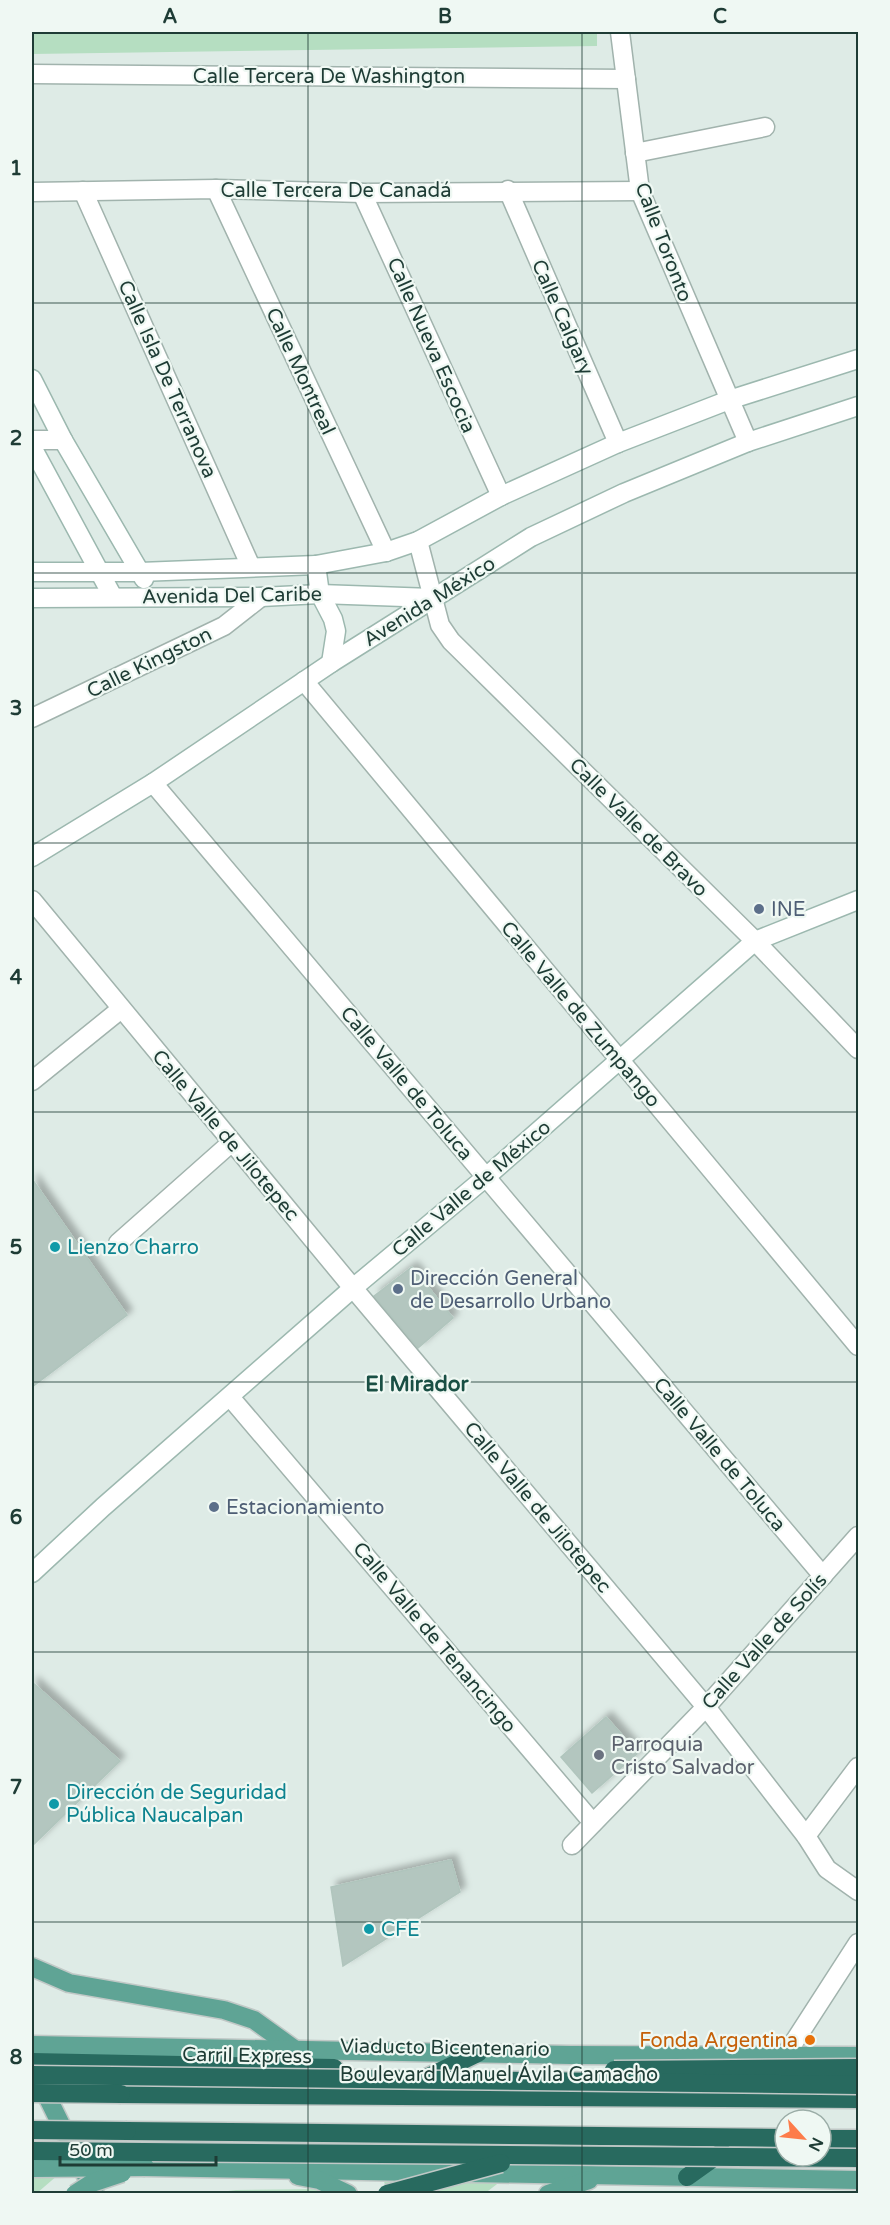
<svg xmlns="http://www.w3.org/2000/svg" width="890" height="2225" font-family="'Varela Round',sans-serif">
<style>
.green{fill:#b5dec1}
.building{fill:#b3c6bf;stroke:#b0c5bd;stroke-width:1.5;filter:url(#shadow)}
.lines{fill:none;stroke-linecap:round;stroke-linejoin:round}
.street-casing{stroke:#a1b3ad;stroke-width:21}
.secondary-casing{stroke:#9cb8af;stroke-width:21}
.primary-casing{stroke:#c0c8c6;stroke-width:21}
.highway-casing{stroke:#c0c8c6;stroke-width:21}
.street{stroke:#fff;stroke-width:18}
.secondary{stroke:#fff;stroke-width:18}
.primary{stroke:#5fa495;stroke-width:18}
.highway{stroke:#286a5f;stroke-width:18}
.primary-bridge-casing{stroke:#c0c8c6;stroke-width:21;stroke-linecap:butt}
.highway-bridge-casing{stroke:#c0c8c6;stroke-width:21;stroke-linecap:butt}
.primary-bridge{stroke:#5fa495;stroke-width:18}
.highway-bridge{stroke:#286a5f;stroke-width:18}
.grid{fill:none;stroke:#1e3c35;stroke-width:1.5;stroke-opacity:0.55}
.service-dot{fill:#5c6f8a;stroke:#eff8f3;stroke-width:2}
.culture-dot{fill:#0f9aa8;stroke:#eff8f3;stroke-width:2}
.worship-dot{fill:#6b7280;stroke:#eff8f3;stroke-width:2}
.food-dot{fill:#e8710a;stroke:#eff8f3;stroke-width:2}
.labels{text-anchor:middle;stroke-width:4.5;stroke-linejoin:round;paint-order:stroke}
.street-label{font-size:20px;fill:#1e3c35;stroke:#eff8f3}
.service-label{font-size:20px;fill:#4e5e75;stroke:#eff8f3;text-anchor:start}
.culture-label{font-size:20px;fill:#0d838f;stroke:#eff8f3;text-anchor:start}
.worship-label{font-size:20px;fill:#5b616d;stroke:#eff8f3;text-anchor:start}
.food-label{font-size:20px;fill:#c56008;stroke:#eff8f3;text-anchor:end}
.neighbourhood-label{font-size:21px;font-weight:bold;fill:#194f44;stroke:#eff8f3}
.neatline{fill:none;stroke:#1e3c35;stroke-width:2}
.grid-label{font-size:20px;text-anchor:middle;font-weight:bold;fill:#1e3c35}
</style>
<defs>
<filter id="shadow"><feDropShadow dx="5.5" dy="-5.5" stdDeviation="3" flood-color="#0004"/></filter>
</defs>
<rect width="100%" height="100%" fill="#deebe6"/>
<g class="green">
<polygon points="32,32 597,32 597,46 32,54"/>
<polygon points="58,2175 37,2193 32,2194 32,2177"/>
<polygon points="505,2178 484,2194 390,2193 384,2182"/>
<polygon points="321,2189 341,2194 204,2194 236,2190"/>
</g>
<g class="building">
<polygon points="32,1179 127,1315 32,1387"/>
<polygon points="412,1267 453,1318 418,1348 374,1296"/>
<polygon points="32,1682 120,1761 32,1846"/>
<polygon points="606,1717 638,1753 592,1793 561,1757"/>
<polygon points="451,1860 460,1892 343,1966 331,1887"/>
</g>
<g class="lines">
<g class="street-casing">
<g id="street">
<polyline points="620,32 640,191 748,442"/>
<polyline points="32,74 626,79"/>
<polyline points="635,153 765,127"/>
<polyline points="216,189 386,552"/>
<polyline points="508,190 618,443"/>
<polyline points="83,191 251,567"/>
<polyline points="32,192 216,189 362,193 640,191"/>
<polyline points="362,193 501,496"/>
<polyline points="32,440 63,440"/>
<polyline points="418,541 440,625 451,641 755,941 858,1049"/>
<polyline points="304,681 858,1346"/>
<polyline points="32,718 224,626 261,597"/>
<polyline points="153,783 823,1576"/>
<polyline points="32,900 353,1288 706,1707 806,1836 827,1869 858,1891"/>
<polyline points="32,1081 121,1009"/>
<polyline points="118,1243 232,1142"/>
<polyline points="230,1397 593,1823"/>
<polyline points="806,1836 858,1767"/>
<polyline points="572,1845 706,1707 858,1536"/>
<polyline points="785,2056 858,1943"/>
</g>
</g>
<g class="secondary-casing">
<g id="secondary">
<polyline points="32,379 63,440 144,579"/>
<polyline points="32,447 113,597"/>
<polyline points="316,565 320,594 333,619 336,631 331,663"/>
<polyline points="32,572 140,572 316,565 386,552 418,541 501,496 618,443 729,400 858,359"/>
<polyline points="32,598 261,597 320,594 432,598"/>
<polyline points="32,857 153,783 331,663 531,537 624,493 748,442 858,406"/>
<polyline points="32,1573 103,1507 353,1288 486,1177 755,941 858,900"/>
</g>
</g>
<g class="primary-casing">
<g id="primary">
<polyline points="32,1967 69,1983 224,2010 254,2020 297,2051"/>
<polyline points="32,2045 570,2055 858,2056"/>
<polyline points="40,2082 95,2194"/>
<polyline points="145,2167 858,2180"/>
<polyline points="298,2176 319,2180 348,2194"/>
<polyline points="548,2194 589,2180"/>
</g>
</g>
<g class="highway-casing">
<g id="highway">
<polyline points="32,2062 334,2068"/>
<polyline points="420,2081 478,2053"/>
<polyline points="121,2094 858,2099"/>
<polyline points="127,2131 785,2138"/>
<polyline points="821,2139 858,2139"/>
<polyline points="687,2177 722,2152"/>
</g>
</g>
<use href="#street" class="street"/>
<use href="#secondary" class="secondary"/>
<use href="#primary" class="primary"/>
<use href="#highway" class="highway"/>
<g class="primary-bridge-casing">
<g id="primary-bridge">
<polyline points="32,2168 145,2167"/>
<polyline points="75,2194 92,2183 122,2173"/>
</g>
</g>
<g class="highway-bridge-casing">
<g id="highway-bridge">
<polyline points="614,2070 858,2068"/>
<polyline points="32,2075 858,2085"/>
<polyline points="32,2093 121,2094"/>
<polyline points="32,2130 127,2131"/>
<polyline points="32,2151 858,2158"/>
<polyline points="387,2194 501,2163"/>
</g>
</g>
<use href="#primary-bridge" class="primary-bridge"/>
<use href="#highway-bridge" class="highway-bridge"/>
</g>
<path class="grid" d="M308,32V2194M582,32V2194M32,303H858M32,573H858M32,843H858M32,1112H858M32,1382H858M32,1652H858M32,1922H858"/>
<g class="service-dot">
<circle cx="759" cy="909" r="6"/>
<circle cx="398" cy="1289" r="6"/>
<circle cx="214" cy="1507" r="6"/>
</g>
<g class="culture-dot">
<circle cx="55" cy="1247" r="6"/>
<circle cx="54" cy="1804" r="6"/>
<circle cx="369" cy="1929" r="6"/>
</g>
<circle class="worship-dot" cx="599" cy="1755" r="6"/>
<circle class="food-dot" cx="810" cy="2040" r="6"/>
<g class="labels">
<g class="street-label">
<text x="329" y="83">Calle Tercera De Washington</text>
<text x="336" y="197">Calle Tercera De Canadá</text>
<text transform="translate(664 242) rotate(69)" y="7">Calle Toronto</text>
<text transform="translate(563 317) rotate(66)" y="7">Calle Calgary</text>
<text transform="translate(432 345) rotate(66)" y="7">Calle Nueva Escocia</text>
<text transform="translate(301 371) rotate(65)" y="7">Calle Montreal</text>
<text transform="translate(168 379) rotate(66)" y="7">Calle Isla De Terranova</text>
<text transform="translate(232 595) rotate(-1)" y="7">Avenida Del Caribe</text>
<text transform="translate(429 601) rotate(-32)" y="7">Avenida México</text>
<text transform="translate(149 662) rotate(-26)" y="7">Calle Kingston</text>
<text transform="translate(639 827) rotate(45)" y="7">Calle Valle de Bravo</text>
<text transform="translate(581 1014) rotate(50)" y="7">Calle Valle de Zumpango</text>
<text transform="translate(407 1083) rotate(50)" y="7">Calle Valle de Toluca</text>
<text transform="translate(226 1135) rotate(50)" y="7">Calle Valle de Jilotepec</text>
<text transform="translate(471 1188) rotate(-40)" y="7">Calle Valle de México</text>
<text transform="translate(720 1454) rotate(50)" y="7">Calle Valle de Toluca</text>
<text transform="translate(538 1507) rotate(50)" y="7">Calle Valle de Jilotepec</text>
<text transform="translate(435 1637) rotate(50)" y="7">Calle Valle de Tenancingo</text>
<text transform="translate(764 1641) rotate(-48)" y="7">Calle Valle de Solís</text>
<text transform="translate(445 2047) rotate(1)" y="7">Viaducto Bicentenario</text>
<text transform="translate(247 2055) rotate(1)" y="7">Carril Express</text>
<text x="499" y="2081">Boulevard Manuel Ávila Camacho</text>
</g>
<g class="service-label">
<text x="771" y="916">INE</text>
<text x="410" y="1285">Dirección General<tspan x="410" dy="23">de Desarrollo Urbano</tspan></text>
<text x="226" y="1514">Estacionamiento</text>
</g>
<g class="culture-label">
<text x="67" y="1254">Lienzo Charro</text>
<text x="66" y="1799">Dirección de Seguridad<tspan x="66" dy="23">Pública Naucalpan</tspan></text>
<text x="381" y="1936">CFE</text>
</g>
<g class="worship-label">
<text x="611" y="1751">Parroquia<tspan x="611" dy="23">Cristo Salvador</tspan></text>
</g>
<g class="food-label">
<text x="798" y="2047">Fonda Argentina</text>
</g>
<g class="neighbourhood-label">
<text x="417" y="1391">El Mirador</text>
</g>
</g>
<rect width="890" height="2225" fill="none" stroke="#eff8f3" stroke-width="66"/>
<g transform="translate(803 2138) rotate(117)"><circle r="28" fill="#eff8f3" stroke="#9bada7" stroke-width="1.5"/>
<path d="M0-4.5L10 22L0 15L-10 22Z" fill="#fd7c4a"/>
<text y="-9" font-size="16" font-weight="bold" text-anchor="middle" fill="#1e3c35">N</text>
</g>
<path d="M60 2156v9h156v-9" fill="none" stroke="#1e3c35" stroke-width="3"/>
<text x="69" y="2156" font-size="18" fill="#1e3c35" stroke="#eff8f3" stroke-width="4.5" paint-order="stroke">50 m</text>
<rect x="33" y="33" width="824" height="2159" class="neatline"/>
<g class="grid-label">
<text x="170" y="23">A</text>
<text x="445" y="23">B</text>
<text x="720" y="23">C</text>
<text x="16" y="175">1</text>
<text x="16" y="445">2</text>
<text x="16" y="715">3</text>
<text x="16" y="984">4</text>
<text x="16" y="1254">5</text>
<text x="16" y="1524">6</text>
<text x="16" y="1794">7</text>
<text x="16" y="2064">8</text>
</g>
</svg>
